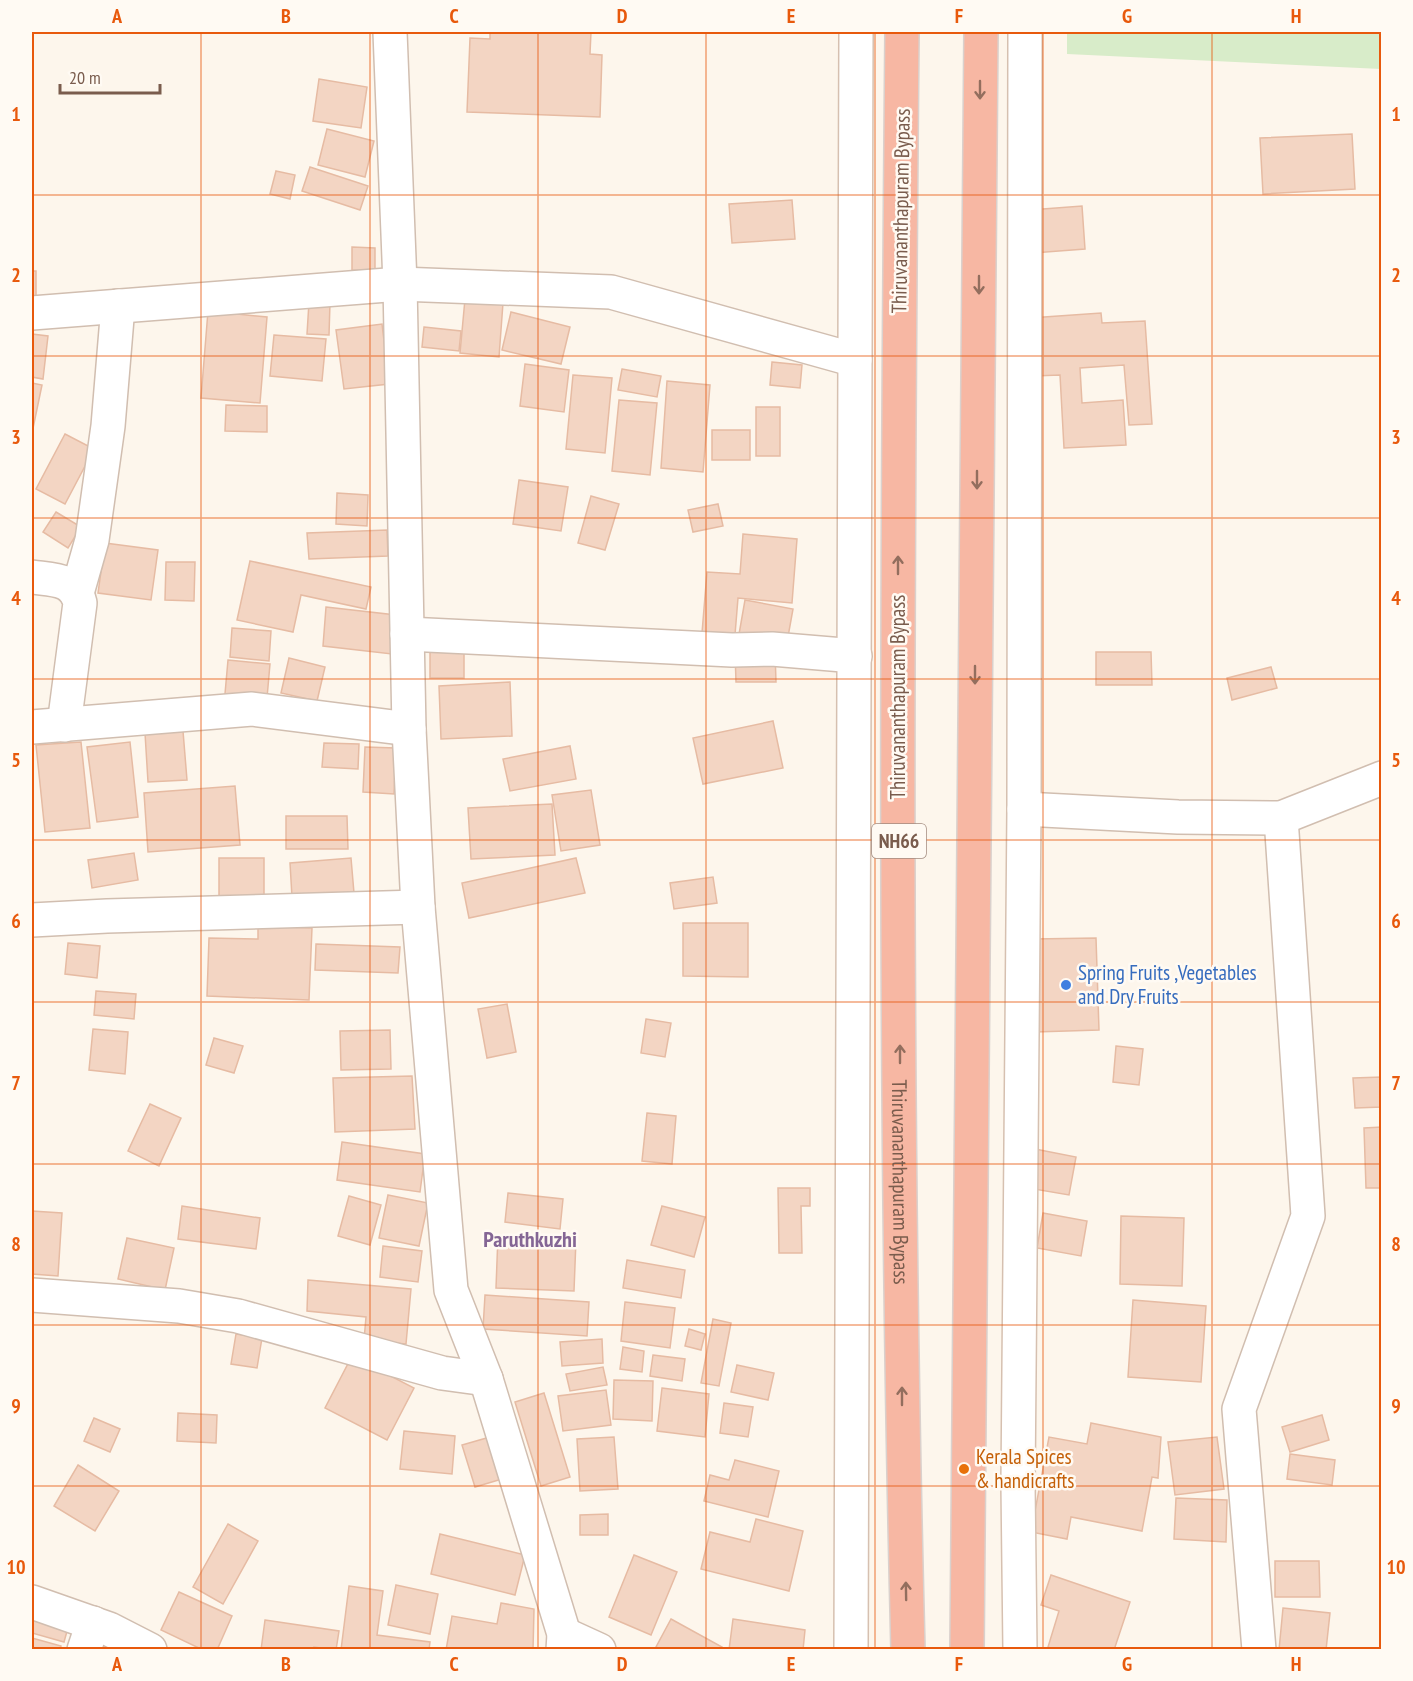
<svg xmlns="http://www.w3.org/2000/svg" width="1413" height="1681" font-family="'PT Sans Narrow',sans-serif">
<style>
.green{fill:#d8ecc9}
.building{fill:#f3d5c3;stroke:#e6bba3;stroke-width:1.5}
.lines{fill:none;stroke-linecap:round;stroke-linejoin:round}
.street-casing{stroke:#d1beb0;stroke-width:36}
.secondary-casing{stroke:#d6c0b0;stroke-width:36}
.highway-casing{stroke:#dad1cd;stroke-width:36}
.street{stroke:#fff;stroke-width:33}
.secondary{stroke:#fff;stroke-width:33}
.highway{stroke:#f7b7a3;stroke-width:33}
.oneway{stroke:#936e5e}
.grid{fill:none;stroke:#e8590c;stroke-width:1.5;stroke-opacity:0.55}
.shop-dot{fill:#3f7fe0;stroke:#fffaf3;stroke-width:2}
.food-dot{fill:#e8710a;stroke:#fffaf3;stroke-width:2}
.labels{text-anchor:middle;stroke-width:5;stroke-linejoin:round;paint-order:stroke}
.shield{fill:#fffaf3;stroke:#a28b7f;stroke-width:1.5}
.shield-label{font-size:20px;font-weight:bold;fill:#7a5c4d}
.street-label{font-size:21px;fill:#7a5c4d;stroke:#fffaf3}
.shop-label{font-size:21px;fill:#366cbe;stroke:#fffaf3;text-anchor:start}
.food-label{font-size:21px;fill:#c56008;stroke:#fffaf3;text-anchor:start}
.neighbourhood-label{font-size:22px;font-weight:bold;fill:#846695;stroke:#fffaf3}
.neatline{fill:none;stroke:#e8590c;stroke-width:2}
.grid-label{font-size:20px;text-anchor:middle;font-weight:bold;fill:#e8590c}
</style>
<rect width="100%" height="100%" fill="#fdf6ec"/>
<polygon class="green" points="1067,32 1381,32 1381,69 1067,54"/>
<g class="building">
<polygon points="490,32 591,32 590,54 602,55 600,117 467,112 470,38 490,39"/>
<polygon points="319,79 367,87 361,128 313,121"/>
<polygon points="327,129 374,141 365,177 318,165"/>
<polygon points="1352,134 1355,189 1263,194 1260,138"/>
<polygon points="310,167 368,186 360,210 302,191"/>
<polygon points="276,171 295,175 290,199 270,194"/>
<polygon points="792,200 795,239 732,243 729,204"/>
<polygon points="1082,206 1085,249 1033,253 1030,210"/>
<polygon points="352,247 375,248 375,271 352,270"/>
<rect x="32" y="271" width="4" height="33"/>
<polygon points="465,299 503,303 499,357 460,353"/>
<polygon points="309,302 330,303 329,335 307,334"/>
<polygon points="208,311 267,317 260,403 201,398"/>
<polygon points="511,312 570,327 561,364 502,350"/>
<polygon points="1101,313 1102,323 1145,321 1152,424 1129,425 1124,365 1080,368 1082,403 1123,400 1126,445 1064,448 1060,375 1034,376 1030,318"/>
<polygon points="382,324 389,384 344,389 336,330"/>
<polygon points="424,327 461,331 459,351 422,347"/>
<polygon points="32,334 48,336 43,379 32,377"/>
<polygon points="274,335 326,339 322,381 270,376"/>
<polygon points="772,362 802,365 800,388 770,385"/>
<polygon points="525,364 569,370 564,412 520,406"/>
<polygon points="622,369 661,376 657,397 618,390"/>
<polygon points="573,375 612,378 605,453 566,449"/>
<polygon points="667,381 710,385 703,472 661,468"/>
<polygon points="32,383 42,385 32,433"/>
<polygon points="619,400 657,403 650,475 612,471"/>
<polygon points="226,405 267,406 267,432 225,431"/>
<rect x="756" y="407" width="24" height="49"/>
<rect x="712" y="430" width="38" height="30"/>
<polygon points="65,434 94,449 65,504 36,489"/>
<polygon points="519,480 568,487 561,531 513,524"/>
<polygon points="337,493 368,495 367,526 336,524"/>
<polygon points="591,496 619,504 605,550 578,543"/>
<polygon points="718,504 723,526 693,532 688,510"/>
<polygon points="56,512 81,527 68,548 43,532"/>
<polygon points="387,530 388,556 309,559 307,533"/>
<polygon points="743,534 797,539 792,603 738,598 734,647 701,645 707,572 740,574"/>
<polygon points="105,543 158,550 151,600 98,593"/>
<polygon points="250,561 371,587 366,609 301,595 293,632 237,620"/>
<polygon points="166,562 195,562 194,601 165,600"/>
<polygon points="745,600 793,609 786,648 738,640"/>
<polygon points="326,607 396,615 392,654 323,646"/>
<polygon points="232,628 271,631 269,661 230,657"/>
<rect x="430" y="640" width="34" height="38"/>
<polygon points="775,651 776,682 736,682 735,652"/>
<polygon points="1096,652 1151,652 1152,685 1096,685"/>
<polygon points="289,658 325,667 317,701 281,693"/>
<polygon points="228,660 270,664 266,709 224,705"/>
<polygon points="1271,667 1277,688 1232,700 1227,678"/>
<polygon points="510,682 512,736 441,739 439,686"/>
<polygon points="773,721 783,768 703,784 693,738"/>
<polygon points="183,731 187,780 148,782 145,733"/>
<polygon points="81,742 90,828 45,832 36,745"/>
<polygon points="130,742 138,817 97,822 87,747"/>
<polygon points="324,743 359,744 358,769 322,767"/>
<polygon points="570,746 576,779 510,791 503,759"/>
<polygon points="365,747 396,748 394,794 363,792"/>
<polygon points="235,786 240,845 148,852 144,793"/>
<polygon points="591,790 600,845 561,851 552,795"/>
<polygon points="552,804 555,855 471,859 468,808"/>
<polygon points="286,816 347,816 348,849 286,849"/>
<polygon points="134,853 138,880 92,888 88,860"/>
<polygon points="219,858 264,858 264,904 219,903"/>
<polygon points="351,858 354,893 292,897 290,863"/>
<polygon points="576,858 585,893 469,918 462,883"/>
<polygon points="713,877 717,903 674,909 670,883"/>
<polygon points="683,923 748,923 748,977 683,976"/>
<polygon points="258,926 312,928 309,1000 207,996 209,938 258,939"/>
<polygon points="1096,938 1099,1030 1035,1032 1033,939"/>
<polygon points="68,943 100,946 97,978 65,974"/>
<polygon points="316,944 400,947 398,973 315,970"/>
<polygon points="96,991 136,994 134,1019 94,1015"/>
<polygon points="507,1004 516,1052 487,1058 478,1009"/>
<polygon points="646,1019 671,1023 665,1057 641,1053"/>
<polygon points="93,1029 128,1032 125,1074 89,1070"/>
<polygon points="390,1030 391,1069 341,1070 340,1031"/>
<polygon points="214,1038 243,1046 234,1073 206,1065"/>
<polygon points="1116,1046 1143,1049 1139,1085 1113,1082"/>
<polygon points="412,1076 415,1129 335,1132 333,1078"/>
<polygon points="1382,1077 1382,1107 1355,1108 1353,1078"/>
<polygon points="150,1104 181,1118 159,1166 128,1151"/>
<polygon points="647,1113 676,1116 672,1164 642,1161"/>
<polygon points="1382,1127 1382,1188 1366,1188 1364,1128"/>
<polygon points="342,1142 425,1154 420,1192 337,1180"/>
<polygon points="1030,1148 1076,1157 1069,1195 1022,1187"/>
<polygon points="778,1188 810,1188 810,1206 801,1206 802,1253 779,1253"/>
<polygon points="508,1193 563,1199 560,1229 505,1222"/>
<polygon points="388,1195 428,1203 419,1246 379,1238"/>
<polygon points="349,1196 381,1205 370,1245 338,1236"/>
<polygon points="182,1206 260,1218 256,1249 178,1239"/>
<polygon points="662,1206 705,1217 694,1257 651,1245"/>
<polygon points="32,1211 62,1213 58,1276 32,1274"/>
<polygon points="1043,1213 1087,1221 1081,1256 1037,1248"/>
<polygon points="1121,1216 1184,1218 1182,1286 1120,1284"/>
<polygon points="498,1235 576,1239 574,1291 496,1288"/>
<polygon points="127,1238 174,1248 165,1290 118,1279"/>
<polygon points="383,1246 422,1251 418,1282 380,1277"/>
<polygon points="627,1260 685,1270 681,1298 623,1288"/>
<polygon points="308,1280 411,1289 406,1344 364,1340 366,1317 307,1311"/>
<polygon points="485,1295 589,1302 587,1336 483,1329"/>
<polygon points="1133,1300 1206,1306 1201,1382 1128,1377"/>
<polygon points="625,1302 675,1308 670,1348 621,1341"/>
<polygon points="713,1319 731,1323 719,1386 701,1383"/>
<polygon points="689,1329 705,1334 701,1350 685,1346"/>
<polygon points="236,1334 262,1338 257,1368 231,1364"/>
<polygon points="602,1339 603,1363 562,1366 560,1342"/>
<polygon points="623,1347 644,1351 642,1372 620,1369"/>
<polygon points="653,1355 685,1359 682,1381 650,1376"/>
<polygon points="352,1356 414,1388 387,1440 325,1408"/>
<polygon points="737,1365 774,1373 768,1400 731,1392"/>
<polygon points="603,1367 607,1385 570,1391 566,1374"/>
<polygon points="614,1380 653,1381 652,1421 613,1419"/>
<polygon points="662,1388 709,1394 705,1437 657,1431"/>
<polygon points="606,1390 611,1425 563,1431 558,1396"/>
<polygon points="544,1393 570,1477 541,1486 515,1402"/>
<polygon points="724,1403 753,1407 748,1437 720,1433"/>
<polygon points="178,1413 217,1415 216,1443 177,1441"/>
<polygon points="1322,1415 1329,1440 1290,1452 1282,1427"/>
<polygon points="94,1418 120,1429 110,1452 84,1441"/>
<polygon points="1091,1423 1161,1437 1158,1478 1152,1477 1142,1531 1071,1517 1067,1539 1031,1532 1049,1437 1087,1444"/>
<polygon points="404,1431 455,1436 452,1474 400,1469"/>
<polygon points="490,1437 502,1479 475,1487 462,1445"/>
<polygon points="614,1437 618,1489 580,1491 577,1439"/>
<polygon points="1217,1437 1224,1489 1175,1495 1168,1442"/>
<polygon points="1290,1454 1335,1460 1332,1485 1287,1479"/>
<polygon points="735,1460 779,1471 768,1517 704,1501 710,1475 729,1480"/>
<polygon points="78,1465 119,1491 95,1531 54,1506"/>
<polygon points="1176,1498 1227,1500 1226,1542 1174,1539"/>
<polygon points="608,1514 608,1535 580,1535 580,1515"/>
<polygon points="756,1519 803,1531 789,1591 701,1569 710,1532 750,1542"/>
<polygon points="228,1524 258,1541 223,1604 193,1587"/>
<polygon points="440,1534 525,1555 515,1595 431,1574"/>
<polygon points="634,1555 677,1572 651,1635 609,1617"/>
<polygon points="1275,1561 1319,1561 1320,1597 1275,1597"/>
<polygon points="1051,1575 1130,1602 1114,1650 1055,1650 1048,1647 1059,1611 1041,1605"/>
<polygon points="396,1585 438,1594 430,1634 388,1625"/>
<polygon points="349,1586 383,1591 377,1635 430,1642 429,1650 341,1650"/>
<polygon points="179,1592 232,1616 217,1650 203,1650 161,1630"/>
<polygon points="501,1603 534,1609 533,1650 446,1650 452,1616 497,1624"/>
<polygon points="1283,1608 1330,1613 1326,1650 1279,1650"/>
<polygon points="32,1614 69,1624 64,1642 32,1633"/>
<polygon points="671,1619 722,1647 720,1650 661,1650 656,1647"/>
<polygon points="733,1619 805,1630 803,1650 729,1650"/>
<polygon points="265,1620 339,1631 336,1650 314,1647 314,1650 261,1650"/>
<polygon points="32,1638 61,1646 60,1650 32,1650"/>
</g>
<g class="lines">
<g class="street-casing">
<g id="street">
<polyline points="390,32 400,284 409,729 418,907 451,1290 486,1379 564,1634 563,1650"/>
<polyline points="32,313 400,284 611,292 855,360"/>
<path d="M32,577C53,580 74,578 80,603L64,725"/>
<polyline points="77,593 92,540 108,426 118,306"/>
<polyline points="407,634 732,650 772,649 855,656"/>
<polyline points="32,727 252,709 409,729"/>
<polyline points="1024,809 1178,817 1281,818 1382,778"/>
<polyline points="32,920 107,916 418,907"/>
<polyline points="32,1295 179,1306 238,1316 442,1373 486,1379"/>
<polyline points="32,1602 109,1629 150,1650"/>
<polyline points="564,1634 599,1650"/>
<polyline points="84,1650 93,1623"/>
<polyline points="1259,1650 1239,1409 1308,1216 1281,818"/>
</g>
</g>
<g class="secondary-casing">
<g id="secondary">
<polyline points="851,1650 856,32"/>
<polyline points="1020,1650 1018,1484 1024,809 1025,32"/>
</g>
</g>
<g class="highway-casing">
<g id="highway">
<path id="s1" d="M902,32C897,571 894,1110 908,1650"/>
<polyline points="967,1650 981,32"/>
</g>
</g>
<use href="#street" class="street"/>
<use href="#secondary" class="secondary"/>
<use href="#highway" class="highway"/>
</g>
<defs><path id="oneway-shaft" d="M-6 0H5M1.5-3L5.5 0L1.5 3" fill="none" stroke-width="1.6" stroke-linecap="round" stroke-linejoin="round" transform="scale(1.5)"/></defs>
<g class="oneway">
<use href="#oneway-shaft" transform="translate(980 90) rotate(90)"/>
<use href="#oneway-shaft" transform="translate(979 285) rotate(90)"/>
<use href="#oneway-shaft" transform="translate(977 480) rotate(90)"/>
<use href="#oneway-shaft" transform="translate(898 565) rotate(-90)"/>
<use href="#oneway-shaft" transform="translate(975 675) rotate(90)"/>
<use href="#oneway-shaft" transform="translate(900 1054) rotate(-90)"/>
<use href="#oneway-shaft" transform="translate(902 1396) rotate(-90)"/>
<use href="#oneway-shaft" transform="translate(906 1591) rotate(-91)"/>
</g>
<path class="grid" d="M201,32V1650M370,32V1650M538,32V1650M706,32V1650M875,32V1650M1043,32V1650M1212,32V1650M32,195H1382M32,356H1382M32,518H1382M32,679H1382M32,840H1382M32,1002H1382M32,1164H1382M32,1325H1382M32,1486H1382"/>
<circle class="shop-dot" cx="1066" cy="985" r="6"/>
<circle class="food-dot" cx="964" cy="1469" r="6"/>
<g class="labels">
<rect class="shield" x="872" y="824" width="54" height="34" rx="4.5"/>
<g class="shield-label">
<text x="899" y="848">NH66</text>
</g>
<g class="street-label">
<text transform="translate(901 211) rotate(-89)" y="7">Thiruvananthapuram Bypass</text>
<text transform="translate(898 697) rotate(-90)" y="7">Thiruvananthapuram Bypass</text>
<text dy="7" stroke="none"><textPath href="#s1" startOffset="1150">Thiruvananthapuram Bypass</textPath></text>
</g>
<g class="shop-label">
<text x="1078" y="980">Spring Fruits ,Vegetables<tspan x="1078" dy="24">and Dry Fruits</tspan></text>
</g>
<g class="food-label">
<text x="976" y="1464">Kerala Spices<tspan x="976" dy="24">&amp; handicrafts</tspan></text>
</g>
<g class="neighbourhood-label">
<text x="530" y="1247">Paruthkuzhi</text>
</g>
</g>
<rect width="1413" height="1681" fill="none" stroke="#fffaf3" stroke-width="66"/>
<path d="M60 84v9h100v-9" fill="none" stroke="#7a5c4d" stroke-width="3"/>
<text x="69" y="84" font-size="18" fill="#7a5c4d" stroke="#fffaf3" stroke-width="4.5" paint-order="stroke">20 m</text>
<rect x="33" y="33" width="1347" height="1615" class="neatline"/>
<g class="grid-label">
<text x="117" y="23">A</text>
<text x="286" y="23">B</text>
<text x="454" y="23">C</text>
<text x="622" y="23">D</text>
<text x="791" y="23">E</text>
<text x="959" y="23">F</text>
<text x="1127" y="23">G</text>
<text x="1296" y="23">H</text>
<text x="16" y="121">1</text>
<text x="1396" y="121">1</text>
<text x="16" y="282">2</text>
<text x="1396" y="282">2</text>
<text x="16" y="444">3</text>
<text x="1396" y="444">3</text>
<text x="16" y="605">4</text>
<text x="1396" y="605">4</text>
<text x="16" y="767">5</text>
<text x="1396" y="767">5</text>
<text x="16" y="928">6</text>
<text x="1396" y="928">6</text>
<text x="16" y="1090">7</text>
<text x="1396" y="1090">7</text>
<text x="16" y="1251">8</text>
<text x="1396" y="1251">8</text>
<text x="16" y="1413">9</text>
<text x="1396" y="1413">9</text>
<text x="16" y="1574">10</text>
<text x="1396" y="1574">10</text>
<text x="117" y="1671">A</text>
<text x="286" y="1671">B</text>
<text x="454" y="1671">C</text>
<text x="622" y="1671">D</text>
<text x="791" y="1671">E</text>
<text x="959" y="1671">F</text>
<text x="1127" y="1671">G</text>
<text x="1296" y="1671">H</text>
</g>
</svg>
